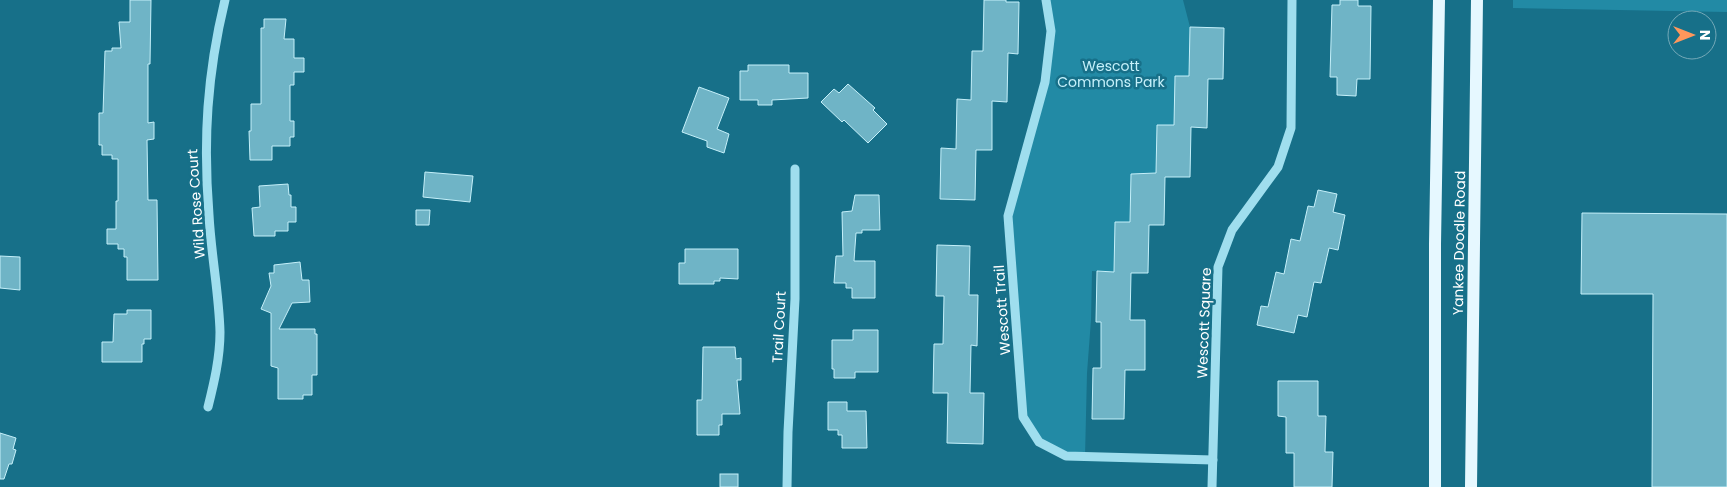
<svg xmlns="http://www.w3.org/2000/svg" width="1727" height="487" font-family="Poppins,sans-serif">
<style>
.green{fill:#228aa5}
.building{fill:#6fb4c6;stroke:#c5f0fa}
.lines{fill:none;stroke-linecap:round;stroke-linejoin:round}
.minor{stroke:#9fdeee;stroke-width:9}
.major{stroke:#e6f8ff;stroke-width:12}
.labels{text-anchor:middle;stroke-width:5;stroke-linejoin:round;paint-order:stroke}
.park-label{font-size:14px;fill:#c5f0fa;stroke:#177089}
.street-label{font-size:14px;fill:#fff;stroke:#177089}
</style>
<rect width="100%" height="100%" fill="#177089"/>
<g class="green">
<polygon points="1046,0 1183,0 1190,27 1189,76 1175,76 1174,125 1157,125 1156,173 1131,174 1130,222 1115,222 1114,272 1092,271 1091,320 1087,373 1085,457 1066,456 1039,442 1023,417 1008,216 1045,82 1051,31"/>
<polygon points="1513,0 1727,0 1727,12 1513,8"/>
</g>
<g class="building">
<polygon points="130,0 151,0 150,64 148,64 148,123 154,122 154,139 147,140 148,200 157,200 158,280 127,280 127,257 124,257 124,249 118,249 118,244 107,244 107,229 116,229 116,201 118,201 118,159 112,159 112,155 102,155 102,145 99,145 99,113 103,113 105,51 112,51 112,48 121,48 119,22 130,22"/>
<polygon points="984,0 1006,0 1006,2 1019,2 1018,54 1008,53 1007,102 992,101 992,150 976,150 975,200 940,199 941,148 956,149 957,99 971,100 972,51 983,51"/>
<polygon points="1340,0 1358,0 1358,6 1371,6 1370,79 1357,79 1356,96 1337,95 1337,77 1330,77 1332,5 1340,5"/>
<polygon points="264,19 286,19 284,39 294,39 294,58 304,58 304,72 294,72 294,85 290,85 290,121 294,121 294,137 290,137 290,146 272,146 272,160 250,160 249,131 251,131 251,104 261,104 261,28 264,28"/>
<polygon points="1190,27 1224,28 1223,79 1208,79 1207,128 1191,127 1190,177 1165,177 1164,225 1149,225 1148,273 1131,273 1130,320 1145,320 1145,370 1125,370 1124,419 1092,419 1093,368 1101,368 1101,322 1096,322 1097,271 1114,272 1115,222 1130,222 1131,174 1156,173 1157,125 1174,125 1175,76 1189,76"/>
<polygon points="748,65 789,65 789,73 808,73 808,98 772,100 772,105 758,105 758,100 740,100 740,71 748,71"/>
<polygon points="848,84 875,108 873,110 887,124 868,143 844,120 842,122 821,102 834,89 839,93"/>
<polygon points="699,87 729,98 717,129 729,134 724,153 707,147 707,141 682,132"/>
<polygon points="425,172 473,176 470,202 423,197"/>
<polygon points="288,184 289,195 291,195 291,207 296,207 296,222 288,222 288,231 275,231 275,236 254,236 252,208 260,207 259,186"/>
<polygon points="1318,190 1337,194 1333,212 1345,215 1338,250 1329,248 1321,283 1314,282 1307,317 1298,315 1294,333 1257,325 1261,306 1268,307 1276,272 1284,274 1291,239 1300,241 1308,206 1314,207"/>
<polygon points="855,195 879,195 880,230 862,230 862,233 856,233 854,261 875,261 875,298 852,298 852,288 846,288 846,283 834,283 836,256 843,256 842,212 852,211"/>
<polygon points="416,210 430,210 429,225 416,225"/>
<polygon points="1582,213 1727,214 1727,487 1652,487 1653,294 1581,294"/>
<polygon points="937,245 970,246 969,295 978,295 977,346 971,345 970,393 984,393 983,444 947,443 948,393 933,393 934,344 943,344 944,296 936,296"/>
<polygon points="685,249 738,249 738,279 720,278 720,281 714,281 714,284 679,284 679,263 685,263"/>
<polygon points="0,256 20,257 20,290 0,288"/>
<polygon points="300,262 302,280 309,280 310,302 292,303 279,329 315,329 315,334 317,334 317,375 312,375 312,395 303,395 303,399 278,399 278,368 271,366 271,313 261,309 271,286 269,273 274,273 274,265"/>
<polygon points="127,310 151,310 151,339 144,339 144,344 142,344 142,362 102,362 102,342 113,342 114,314 127,314"/>
<polygon points="853,330 878,330 878,372 855,372 855,378 834,378 834,369 832,369 832,340 853,340"/>
<polygon points="703,347 735,347 736,359 741,358 741,380 737,380 740,414 722,414 722,425 719,425 719,435 697,435 697,400 702,400"/>
<polygon points="1278,381 1318,381 1318,416 1326,416 1325,452 1333,452 1332,487 1294,487 1294,453 1286,453 1286,417 1278,416"/>
<polygon points="828,402 847,402 847,411 866,411 867,448 842,448 842,435 838,435 838,430 828,430"/>
<polygon points="0,433 16,438 13,449 16,450 12,464 9,464 4,479 0,479"/>
<rect x="720" y="474" width="18" height="13"/>
</g>
<g class="lines">
<g class="minor">
<polyline points="1046,0 1051,31 1045,82 1008,216 1023,417 1039,442 1066,456 1213,460"/>
<path d="M208,407C214,383 220,358 220,332C219,293 211,254 209,215C203,140 207,74 225,0"/>
<polyline points="787,487 788,432 795,299 795,169"/>
<polyline points="1212,487 1218,267 1232,230 1278,167 1291,128 1292,0"/>
</g>
<g class="major">
<polyline points="1435,487 1435,244 1439,0"/>
<polyline points="1471,487 1477,0"/>
</g>
</g>
<g class="labels">
<g class="park-label">
<text x="1111" y="71">Wescott<tspan x="1111" dy="16">Commons Park</tspan></text>
</g>
<g class="street-label">
<text transform="translate(196 204) rotate(-94)" y="5">Wild Rose Court</text>
<text transform="translate(1459 243) rotate(-89)" y="5">Yankee Doodle Road</text>
<text transform="translate(1002 310) rotate(-94)" y="5">Wescott Trail</text>
<text transform="translate(1204 323) rotate(-88)" y="5">Wescott Square</text>
<text transform="translate(779 327) rotate(-87)" y="5">Trail Court</text>
</g>
</g>
<g transform="translate(1692 35) rotate(90)"><circle r="24" fill="#177089" stroke="#74a9b8"/>
<path d="M0-4L9 19L0 12L-9 19Z" fill="#ff975c"/>
<text y="-8" font-size="14" font-weight="bold" text-anchor="middle" fill="#ffffff">N</text>
</g>
</svg>
